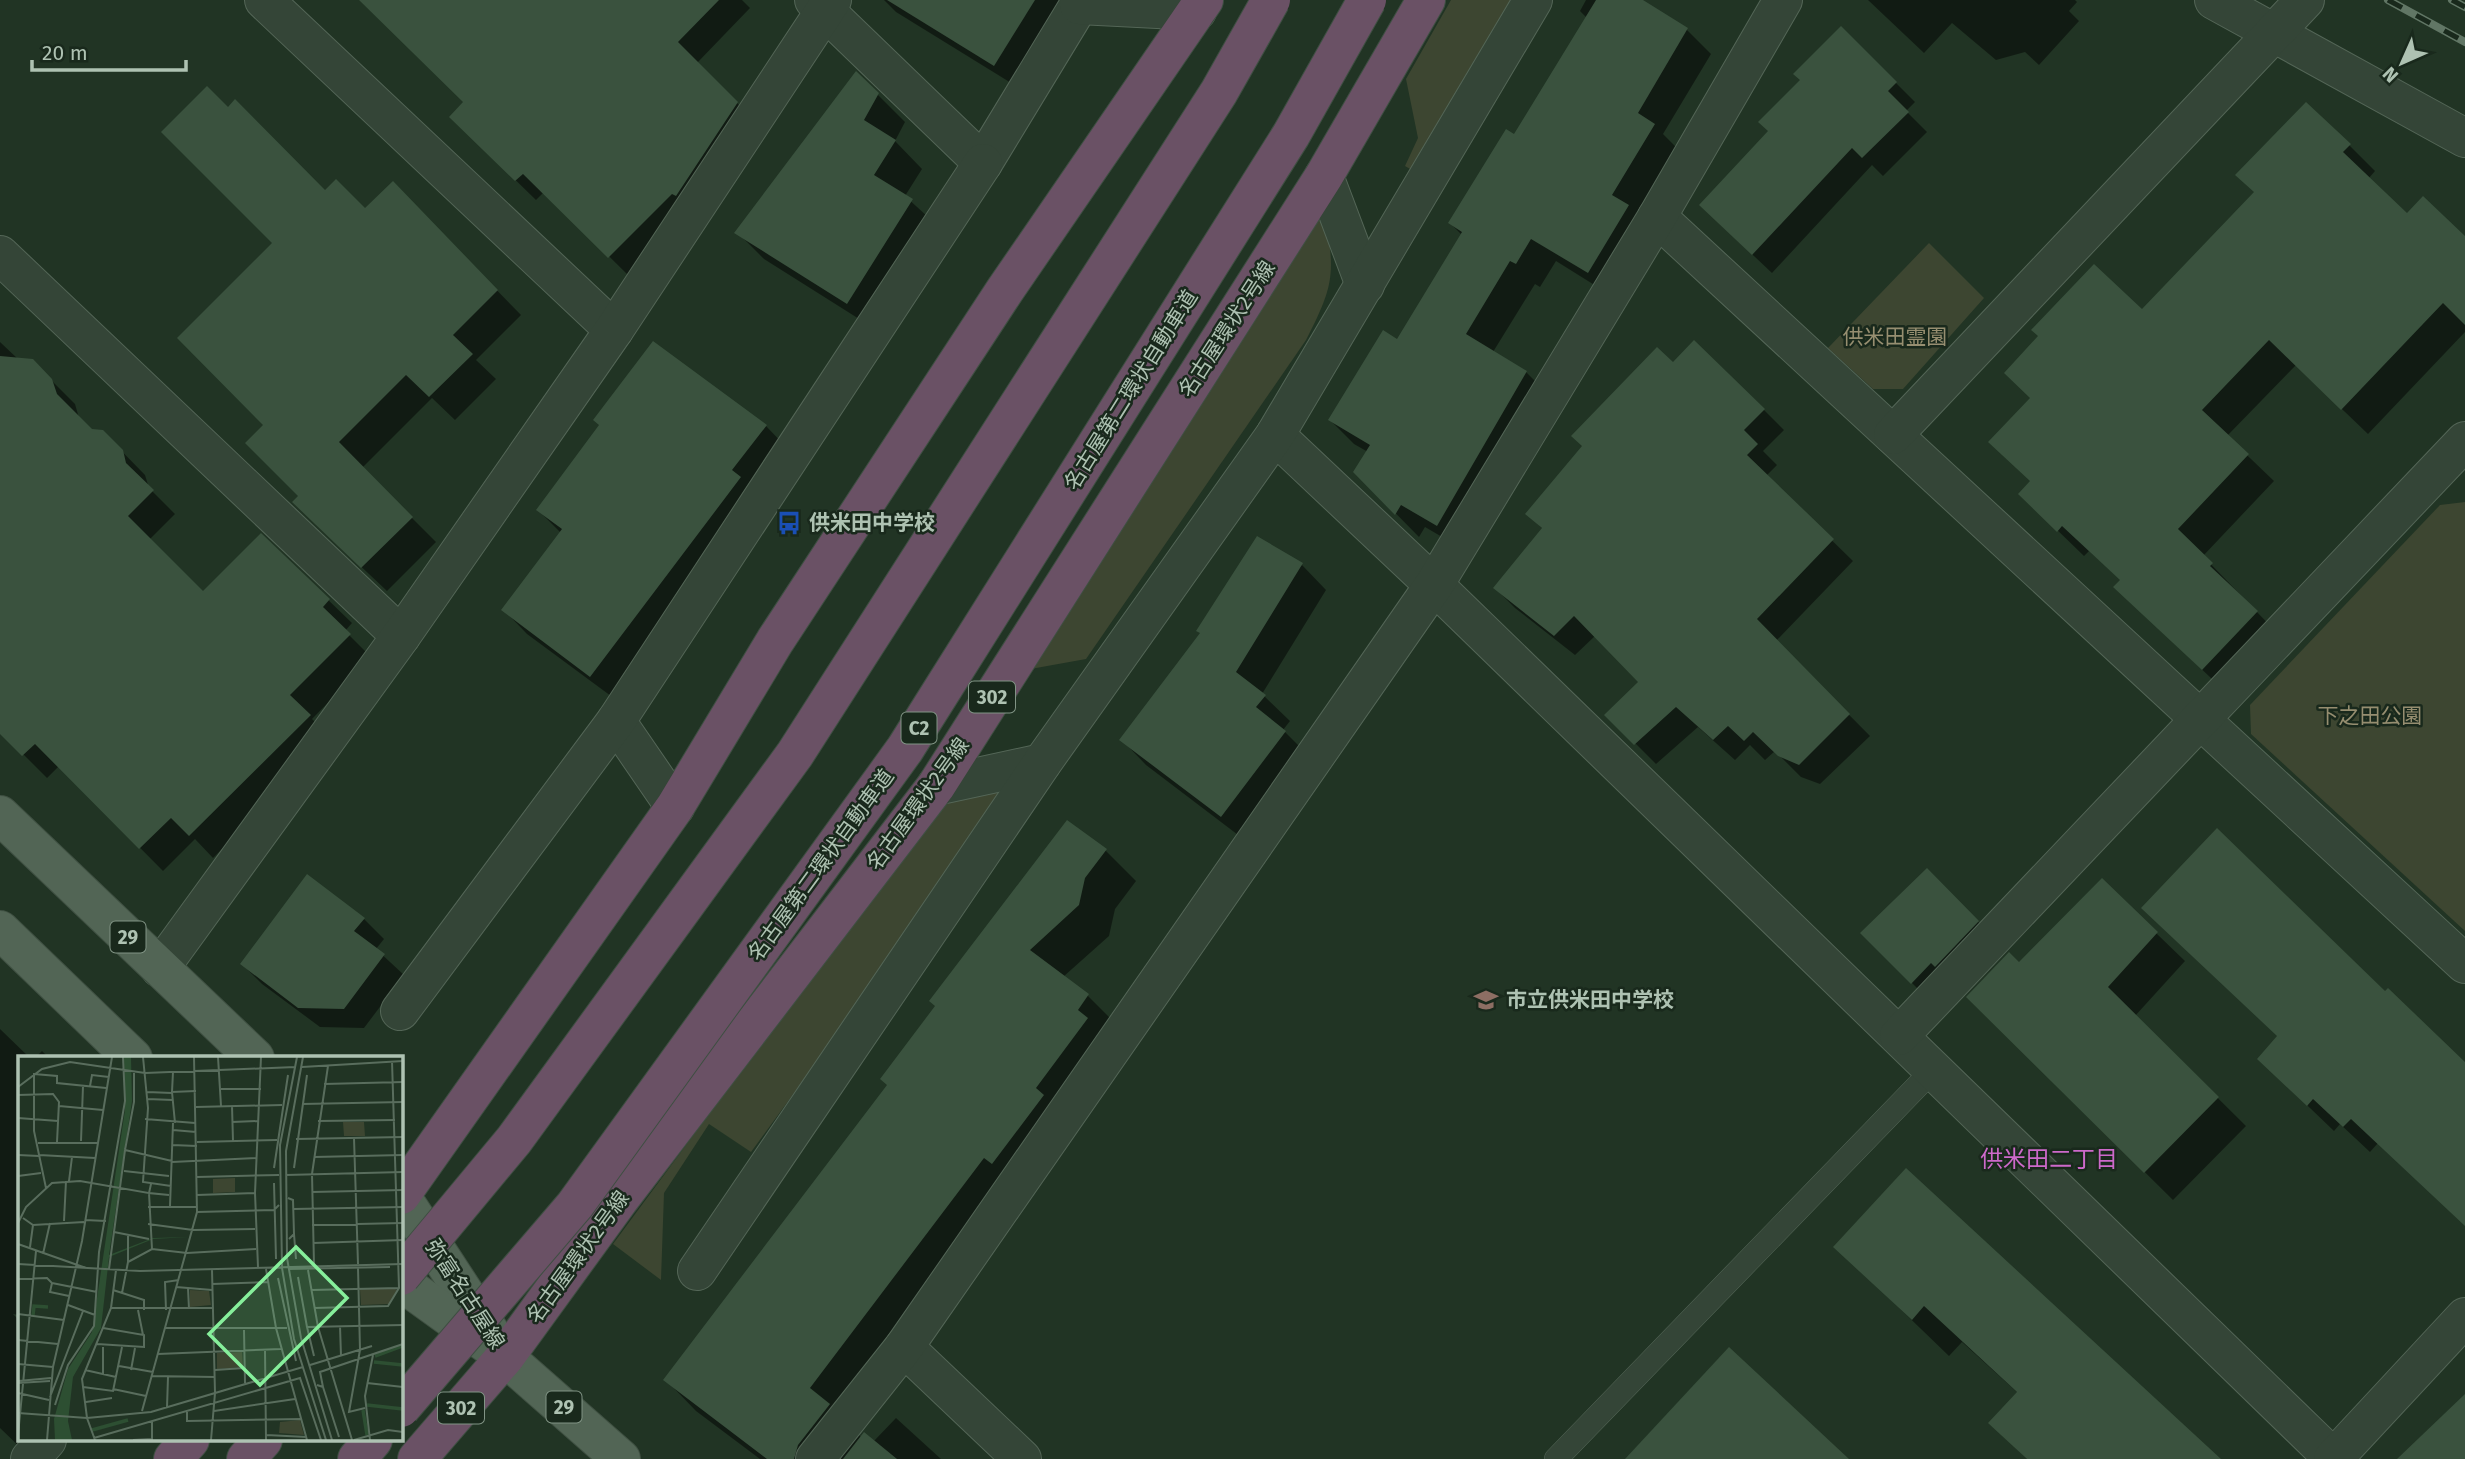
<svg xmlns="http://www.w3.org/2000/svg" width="2465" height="1459" font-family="'Fira Sans','Noto Sans JP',sans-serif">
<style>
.green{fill:#3d4631}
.shadow{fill:#0007}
.building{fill:#3a523e}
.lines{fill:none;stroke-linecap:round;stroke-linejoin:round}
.lane-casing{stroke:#546657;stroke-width:24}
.street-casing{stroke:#546657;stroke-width:40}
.primary-casing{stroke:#405143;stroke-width:40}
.highway-casing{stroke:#3e4f42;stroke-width:40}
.lane{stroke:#344537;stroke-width:23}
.street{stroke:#344537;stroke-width:38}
.primary{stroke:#526555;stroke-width:38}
.highway{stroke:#6a5165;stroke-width:38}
.rail-casing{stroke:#617665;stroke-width:8}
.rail{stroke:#19291c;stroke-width:5;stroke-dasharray:16;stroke-linecap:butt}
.highway-bridge-casing{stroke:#3e4f42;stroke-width:40;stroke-linecap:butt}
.highway-bridge{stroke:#6a5165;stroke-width:38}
.labels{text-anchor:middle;stroke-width:5;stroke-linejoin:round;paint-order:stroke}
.shield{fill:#19291c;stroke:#819485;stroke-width:2}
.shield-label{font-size:19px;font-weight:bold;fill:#aec2b2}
.street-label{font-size:21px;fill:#aec2b2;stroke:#19291c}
.park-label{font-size:21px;fill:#968e70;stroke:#19291c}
.poi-label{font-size:21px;font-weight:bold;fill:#aec2b2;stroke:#19291c;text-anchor:start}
.neighbourhood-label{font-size:23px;fill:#cd69ca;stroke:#19291c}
.inset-river{fill:none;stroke:#2d4f32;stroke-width:3.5}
.inset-road{fill:none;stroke:#596d5d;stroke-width:2}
.view{fill:#86ef9b;fill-opacity:0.15;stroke:#86ef9b;stroke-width:3.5}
.inset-edge{fill:none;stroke:#aec2b2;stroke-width:3.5}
</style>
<rect width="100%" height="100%" fill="#213424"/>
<g class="green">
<polygon points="1451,0 1519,0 1417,173 1405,166 1418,138 1406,79"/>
<path d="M1325,220C1337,275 1331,291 1306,340L1086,659L1025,670L1310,222Z"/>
<polygon points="1929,243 1984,298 1903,389 1873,389 1828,348"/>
<polygon points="2465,502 2465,931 2251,734 2250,705 2440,505"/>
<polygon points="987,783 1000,796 998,813 751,1152 709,1124 664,1193 661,1280 613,1244 926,820 948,799"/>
</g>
<g class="shadow">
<polygon points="361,0 742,0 750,8 697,63 757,123 629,276 544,192 536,200 451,117 465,102"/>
<polygon points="884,0 1069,0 1016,86 896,12"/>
<polygon points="1586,0 1637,0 1687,30 1711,54 1663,134 1678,149 1612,296 1556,261 1540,287 1535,284 1493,352 1526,372 1550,396 1461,548 1425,527 1419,537 1355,472 1368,452 1354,444 1330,420 1398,341 1462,235 1450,223 1515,136 1587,18 1580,11"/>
<polygon points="1868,0 2075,0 2077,2 2069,11 2079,21 2039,65 2025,52 1996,60 1952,23 1924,53"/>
<polygon points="1841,28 1915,102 1906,111 1927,132 1883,176 1872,165 1772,273 1720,224 1770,131"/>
<polygon points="856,73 905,122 895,141 922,169 905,196 939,227 875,329 764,259 737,232"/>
<polygon points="228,109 325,192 365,211 417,208 521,315 476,360 496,379 455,420 432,398 362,468 436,542 387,591 318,526 266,425 275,243"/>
<polygon points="2349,145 2375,171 2369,178 2407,215 2465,238 2465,332 2368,434 2296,365 2227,436 2274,481 2203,556 2282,638 2229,695 2142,613 2122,581 2089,551 2084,556 2020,494 2031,482 2142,312"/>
<polygon points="0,342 18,359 32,361 75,404 79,418 91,430 103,432 145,475 149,488 175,514 149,540 203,594 261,535 352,623 345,631 372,658 312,719 332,739 213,858 195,839 163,871 59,766 47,778 0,731"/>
<polygon points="1673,364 1764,410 1784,430 1763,451 1777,465 1766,476 1853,561 1776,641 1870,736 1820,784 1801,777 1775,751 1765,760 1750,745 1735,760 1698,727 1656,764 1607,715 1640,682 1595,636 1575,655 1515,608 1495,588 1543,529 1527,514"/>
<polygon points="766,426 789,450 615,699 527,634 504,610 561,533 538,510"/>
<polygon points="1302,565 1326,590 1262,694 1290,721 1283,730 1310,757 1246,841 1146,765 1122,740 1202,634"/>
<polygon points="1068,822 1106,851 1136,881 1115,909 1109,936 1063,977 1088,996 1118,1026 841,1417 862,1438 873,1442 896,1418 941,1459 760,1459 696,1411 666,1380 889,1085"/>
<polygon points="1927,870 1995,939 1929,1000 1862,933"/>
<polygon points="2102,881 2185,961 2135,1016 2246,1126 2173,1200 1968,997 2019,965"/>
<polygon points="364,919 384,939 376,949 404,975 364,1028 320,1027 262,984 242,964"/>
<polygon points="2385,993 2465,1064 2465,1225 2378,1143 2370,1152 2340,1124 2334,1131 2286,1085"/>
<polygon points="0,1029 30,1058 19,1058 19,1315 13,1314 19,1320 19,1440 50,1440 25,1452 0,1428"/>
<polygon points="42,1051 49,1058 35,1058"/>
<polygon points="1836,1247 2218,1459 2027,1459 1990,1423 2018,1393 1962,1342 1949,1356"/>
</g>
<g class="building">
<polygon points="359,0 719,0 678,42 738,102 676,196 672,194 608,258 523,174 515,181 449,117 463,102"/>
<polygon points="887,0 1035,0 994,66"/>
<polygon points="1596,0 1643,0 1688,28 1638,113 1655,124 1612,195 1629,205 1588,273 1531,239 1516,264 1510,261 1466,334 1527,371 1437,526 1401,505 1395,515 1353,472 1370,445 1328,420 1383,330 1397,339 1462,232 1448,223 1506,129 1514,134"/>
<polygon points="1841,26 1897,82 1888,91 1909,112 1862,158 1852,148 1752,255 1699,205 1768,131 1758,122 1800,80 1793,74"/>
<polygon points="856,71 879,93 864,120 896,140 874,175 913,199 847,304 734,233"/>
<polygon points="207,86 228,107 235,99 325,190 336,179 365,208 393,181 498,290 453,335 473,354 429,397 406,375 339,442 413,517 361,568 292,502 298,496 245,443 263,425 177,338 272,243 161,132"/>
<polygon points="2306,102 2351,144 2343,152 2407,213 2423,196 2465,236 2465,325 2443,303 2341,410 2269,340 2202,410 2249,454 2178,529 2213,563 2210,566 2258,611 2202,670 2113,587 2120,580 2062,526 2057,532 2018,494 2030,481 1988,442 2030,398 2004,373 2038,336 2031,330 2094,264 2142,309 2254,192 2235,175"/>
<polygon points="1694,340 1765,409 1744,430 1758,444 1747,455 1834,539 1757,619 1850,714 1799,765 1778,756 1753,732 1744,741 1728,726 1713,740 1676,707 1634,745 1604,715 1638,682 1574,616 1554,636 1493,588 1542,528 1525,514 1582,446 1571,436 1657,347 1673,362"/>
<polygon points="653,341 767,425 732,470 741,477 590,677 501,610 562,529 536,510 599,425 593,420"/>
<polygon points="0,356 33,359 52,379 57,394 92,429 103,430 123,450 126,463 154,490 128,516 203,591 261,533 330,599 323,607 351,634 290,695 311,715 189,836 171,818 139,849 35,744 22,756 0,734"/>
<polygon points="1257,536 1303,563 1236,672 1266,695 1256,707 1286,731 1221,817 1119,740 1200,633 1196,631"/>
<polygon points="1067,820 1107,849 1085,878 1079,905 1030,950 1089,994 1078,1010 1088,1018 1036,1088 1044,1095 992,1164 984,1158 810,1388 830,1404 798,1445 794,1459 767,1459 663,1380 887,1085 880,1079 935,1006 929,1001"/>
<polygon points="2217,828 2385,991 2388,988 2465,1062 2465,1226 2351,1119 2343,1127 2313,1099 2307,1106 2257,1059 2277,1036 2141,908"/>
<polygon points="1927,868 1979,921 1935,967 1931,963 1911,984 1860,933"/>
<polygon points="307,874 365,918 354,931 385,954 344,1009 298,1008 240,964"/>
<polygon points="2102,878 2158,932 2108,987 2219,1097 2144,1173 1966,997 2009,952 2019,962"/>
<polygon points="1906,1168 2221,1459 2027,1459 1988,1423 2017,1392 1924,1306 1912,1320 1833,1247"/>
<polygon points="1729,1347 1849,1459 1625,1459"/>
<polygon points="2465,1394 2465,1459 2397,1459"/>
<polygon points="864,1432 897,1459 843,1459"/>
</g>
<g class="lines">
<g class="lane-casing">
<polyline id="lane" points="1556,1459 1933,1070"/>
</g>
<g class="street-casing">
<g id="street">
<polyline points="264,0 614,330"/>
<polyline points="814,0 983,163 1082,0"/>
<polyline points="2214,0 2465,138"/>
<polyline points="1079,5 1197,11"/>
<polyline points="1324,176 1365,285"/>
<polyline points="1657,217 2465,964"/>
<polyline points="0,255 401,636"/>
<polyline points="1275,435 1434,585 2334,1459"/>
<polyline points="1893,435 2305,0"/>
<polyline points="616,721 675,807"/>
<polyline points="936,786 1042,763"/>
<polyline points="160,968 401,636 614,330 832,0"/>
<polyline points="400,1011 616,721 983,163"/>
<polyline points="1899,1036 2465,441"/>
<polyline points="697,1271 1042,763 1275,435 1533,0"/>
<polyline points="904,1347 1022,1459"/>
<polyline points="30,1459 47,1440"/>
<polyline points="815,1459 904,1347 1434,585 1657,217 1783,0"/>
<polyline points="2333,1459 2465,1317"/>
</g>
</g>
<g class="primary-casing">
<g id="primary">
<polyline points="0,815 255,1058"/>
<polyline points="0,930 133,1058"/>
<polyline points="401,1196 493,1337"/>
<polyline points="401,1282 505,1357 621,1459"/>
</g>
</g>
<g class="highway-casing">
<g id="highway">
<polyline points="401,1195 675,807 775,641 1005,290 1204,0"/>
<polyline points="173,1459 190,1440"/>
<polyline points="246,1459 263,1440"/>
<polyline points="357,1459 373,1440"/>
<polyline points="417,1459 505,1357 619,1200 936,786 1324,176 1426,0"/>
</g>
</g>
<use href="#lane" class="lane"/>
<use href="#street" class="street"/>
<use href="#primary" class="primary"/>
<use href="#highway" class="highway"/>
<g class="rail-casing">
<g id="rail">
<polyline points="2388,0 2465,42"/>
<polyline points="2452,0 2465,7"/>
</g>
</g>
<use href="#rail" class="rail"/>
<g class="highway-bridge-casing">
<g id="highway-bridge">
<polyline points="401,1276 514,1140 795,754 1219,92 1271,0"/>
<polyline points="401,1408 575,1205 905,749 1291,135 1367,0"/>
</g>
</g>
<use href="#highway-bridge" class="highway-bridge"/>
</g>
<defs>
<g id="bus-bare" transform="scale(1.89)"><path d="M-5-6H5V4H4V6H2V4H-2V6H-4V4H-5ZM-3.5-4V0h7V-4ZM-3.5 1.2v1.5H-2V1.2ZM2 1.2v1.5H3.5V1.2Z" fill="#1a4fb4" stroke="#19291c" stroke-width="2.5" paint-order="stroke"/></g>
<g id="school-bare" transform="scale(1.89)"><path d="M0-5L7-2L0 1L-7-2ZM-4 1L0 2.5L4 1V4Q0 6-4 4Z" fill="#8d6e63" stroke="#19291c" stroke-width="2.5" paint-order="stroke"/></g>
</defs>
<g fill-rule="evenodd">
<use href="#bus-bare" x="789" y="523"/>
<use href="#school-bare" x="1486" y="1000"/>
</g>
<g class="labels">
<g class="shield">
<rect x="969" y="681.5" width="46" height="31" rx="5"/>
<rect x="901.5" y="712.5" width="35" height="31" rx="5"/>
<rect x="110.5" y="921.5" width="35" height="31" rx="5"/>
<rect x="546.5" y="1391.5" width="35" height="31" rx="5"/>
<rect x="438" y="1392.5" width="46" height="31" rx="5"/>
</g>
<g class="shield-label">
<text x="992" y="704">302</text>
<text x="919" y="735">C2</text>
<text x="128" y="944">29</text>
<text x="564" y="1414">29</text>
<text x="461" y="1415">302</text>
</g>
<g class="street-label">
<text transform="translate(1227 329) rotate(-57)" y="7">名古屋環状2号線</text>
<text transform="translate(1131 390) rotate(-58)" y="7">名古屋第二環状自動車道</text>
<text transform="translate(918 804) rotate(-54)" y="7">名古屋環状2号線</text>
<text transform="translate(821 865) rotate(-54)" y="7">名古屋第二環状自動車道</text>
<text transform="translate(578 1257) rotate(-54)" y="7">名古屋環状2号線</text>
<text transform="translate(465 1294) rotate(57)" y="7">弥富名古屋線</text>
</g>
<g class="park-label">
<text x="1895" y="344">供米田霊園</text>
<text x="2370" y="723">下之田公園</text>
</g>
<g class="poi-label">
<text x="809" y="530">供米田中学校</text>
<text x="1506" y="1007">市立供米田中学校</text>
</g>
<g class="neighbourhood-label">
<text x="2049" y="1167">供米田二丁目</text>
</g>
</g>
<g transform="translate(18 1056)">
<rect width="385" height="385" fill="#213424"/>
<path d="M325,66H346L347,80H326ZM217,122V136L195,137V123ZM342,233H377L379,234L371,248L343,249ZM172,234L191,235L193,249L172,251ZM224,296L225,311L199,313V297ZM282,364L286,379L261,377L262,366Z" fill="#3d4631"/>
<path d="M106,1H113L114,45L91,199L135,182L171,181L135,183L91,201L83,272L55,321L50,365L54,384H37L36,363L50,313L74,276L107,54Z" fill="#2d4f32"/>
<path class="inset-river" d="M15,259L16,250L30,251M357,300L384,290M356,306L385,309M349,349L385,353M345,354L349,379M74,374L110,364"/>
<path class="inset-road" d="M125,1L130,52L125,126L153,130M200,1L203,50M279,1L262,89L264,212L276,283L308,384M285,1L268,95L269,202L283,282L314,384M284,11L385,5M155,16L154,36L178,35M16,17V75L28,132M16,18L39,20V27L88,32M306,28L385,26M72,30L74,19L91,21M0,31L24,13L52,6L127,17L277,11M203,33H243M129,36L154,37M154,36L157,67M0,39L35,38L41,46L39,86M129,43L155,44M284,48L385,46M41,50L85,54M214,50L215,85M178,51L264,49M0,62L40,65M127,63L177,67M300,65L377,64M214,66L240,65M155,74L178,76M336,82L340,208M278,83L385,81M63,85L65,30M179,86L259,84M20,87H80M154,89L179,90M107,94L116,46V15M0,99L21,100M21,99L77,102M296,101L385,99M154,106L239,102M256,112L270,19M276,112L289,19M106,115L151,120M294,118L310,10M294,118L296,209M268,119L385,116M0,120L23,117M179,121L261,119M51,125L54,101M256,127L258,203M133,128L131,137L151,139M294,136L385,134M179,139L237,137M270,142L275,144L276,178L271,183M152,150L155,67M130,151H179M275,153L385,151M179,156L256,154L261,149M5,162L15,169L66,166M67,164L88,165M46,165L48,125M0,167L8,151L34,127L62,125L131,137L134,193M130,168L175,174L237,173M294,169L385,167M96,176L131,183M276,178L278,203M295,187L385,184M0,188L68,212M12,191L15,169M25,198L32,167M110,206V180M0,208L122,215L385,208M240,211L237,137L243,1M340,212L342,294L331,356L347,352M91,213L107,94L154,105M248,213L258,272L289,384M270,213L372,211M290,214L300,271L334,384M280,221L289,271M260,222L278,305M0,223L29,222L34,227L32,236L51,240M34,227L79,236M194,228L250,226M158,231L194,234M170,232L171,253M95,234L126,244V254M293,234L381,232M104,237L110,206L134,193L169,197L238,193M50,249L77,259M93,252H195M296,252L370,250L381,232L374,5M120,254L125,279M148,254L147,226L161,224M0,258L46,264M322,270L323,300M147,272H269M226,274L227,327M0,284L40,288M79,288L126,291V279L85,272M85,291V318M247,294L248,384M140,298L263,293M296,300L289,271L385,269M0,308L35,311M292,309L354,290M101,310L135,316M67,314L98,321M113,314L117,292M197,314L226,312M134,320L197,321M0,325L33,322M0,327L32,325M349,327L385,331M299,329L305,331L302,316L385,288M65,331L95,335L104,291M305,331L321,381M95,333L128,340M0,337L31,344M32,341L65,255M68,346L94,342M37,349L50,309L76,270L81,196L107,45L105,1M149,351L150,321M124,355L179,156L176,1M169,355V365L284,363M196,355L277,343M0,357L69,362L133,356L285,311M0,379L18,195M248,379L289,381M76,382L282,322L303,384M29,384L35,311L64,185L94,1M77,384L69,362L64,323L93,252L98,214M115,384L134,383V365M193,384L197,337L194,214M336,384L370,374L385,376M352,384L347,340L355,299"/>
<path class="view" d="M278,191L329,242L242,329L191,278Z"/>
<rect width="385" height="385" class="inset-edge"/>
</g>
<g transform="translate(2402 63) rotate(225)" stroke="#19291c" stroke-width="5" paint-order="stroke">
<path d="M0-5L12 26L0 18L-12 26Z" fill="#aec2b2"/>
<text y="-10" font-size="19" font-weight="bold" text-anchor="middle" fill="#aec2b2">N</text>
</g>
<path d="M32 60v10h154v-10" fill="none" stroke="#aec2b2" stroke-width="3.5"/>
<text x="42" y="60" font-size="21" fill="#aec2b2" stroke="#19291c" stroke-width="5" paint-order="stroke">20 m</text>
</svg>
